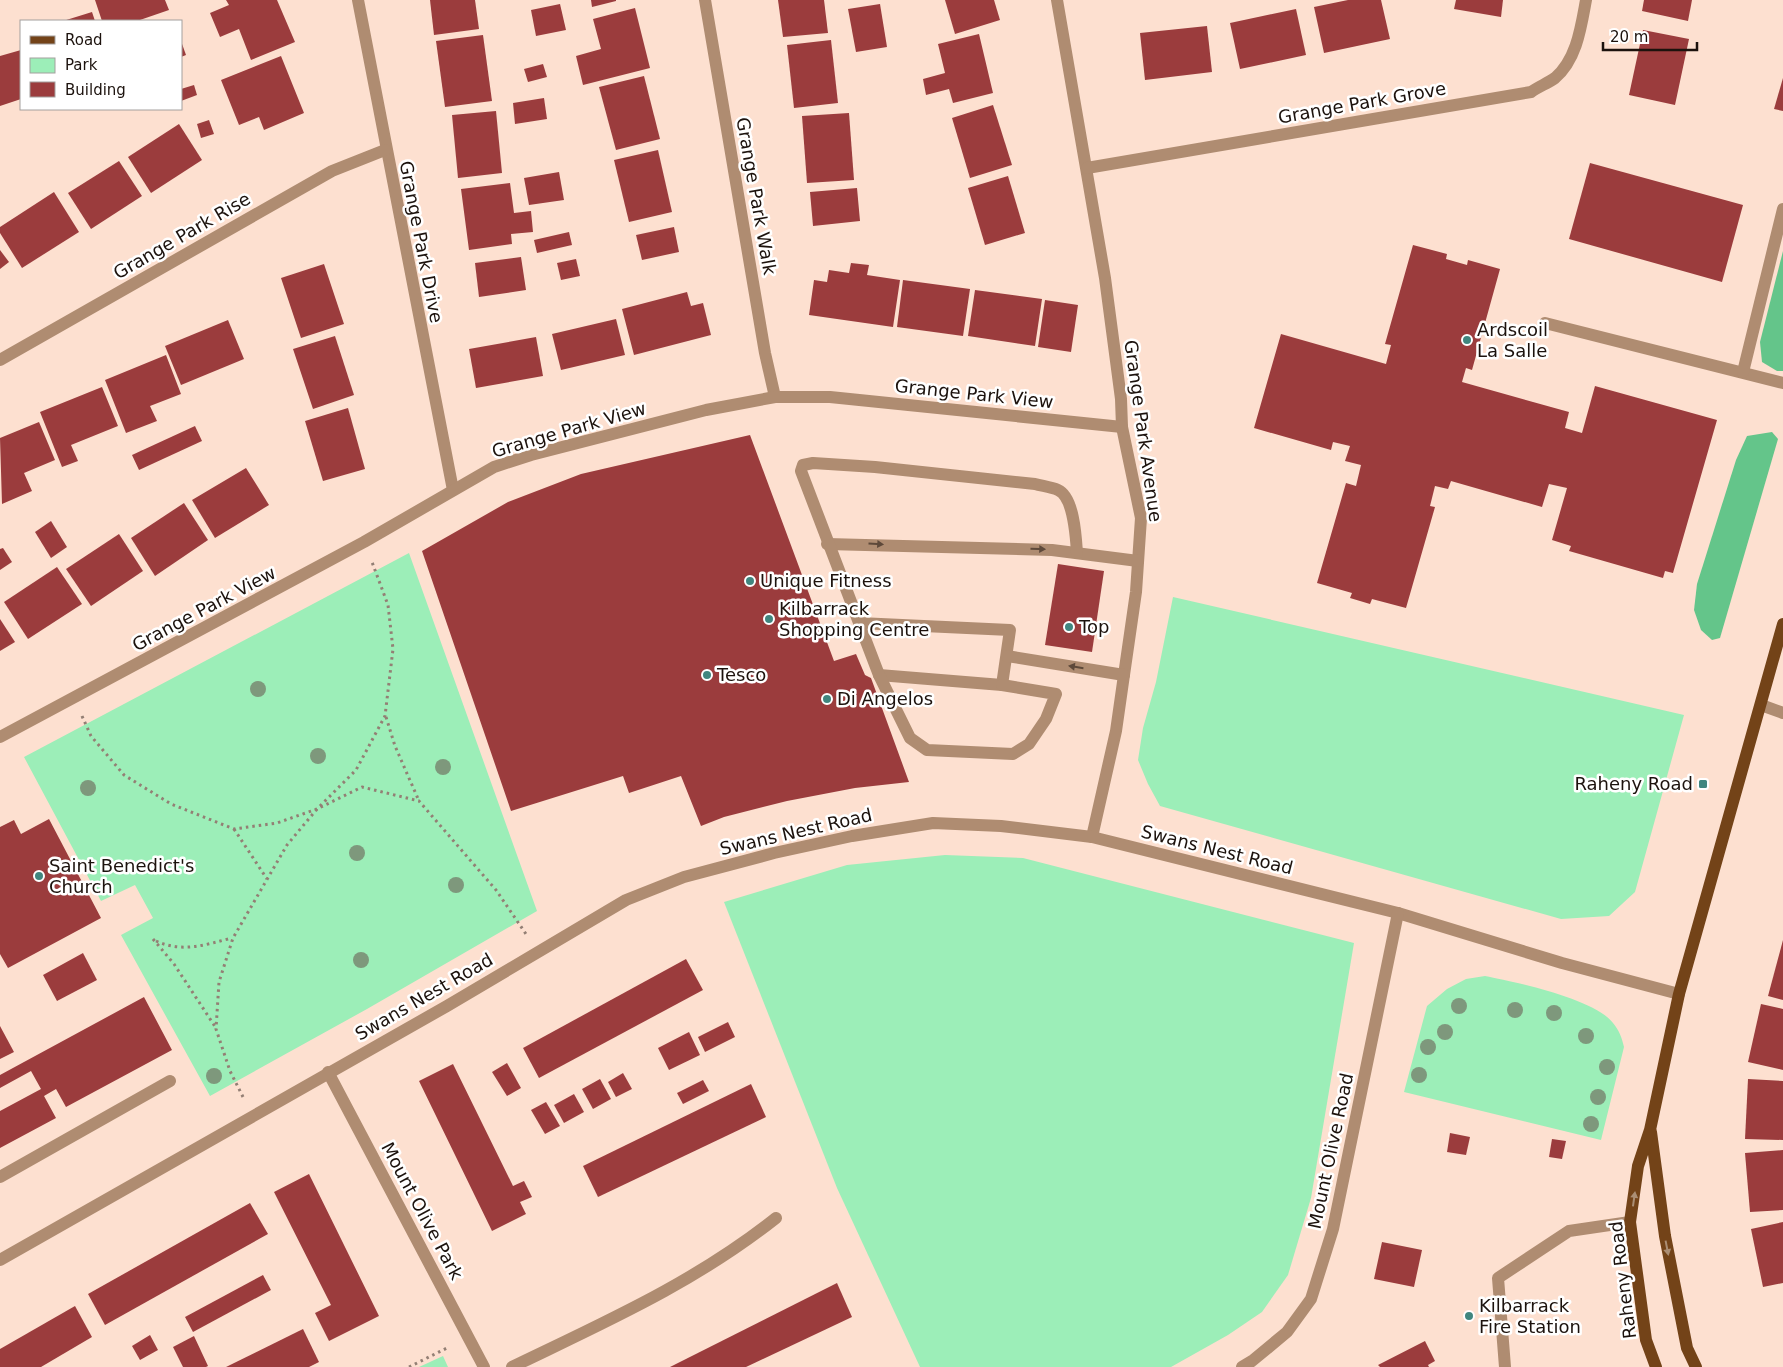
<svg xmlns="http://www.w3.org/2000/svg" width="1783" height="1367" font-family="'DejaVu Sans',sans-serif">
<style>
.green{fill:#9ceeb8}
.forest{fill:#64c58a}
.building{fill:#9b3c3d}
.lines{fill:none;stroke-linecap:round;stroke-linejoin:round}
.path{stroke:#937f74;stroke-width:3;stroke-dasharray:2.5 4;stroke-linecap:butt}
.minor{stroke:#af8c71;stroke-width:12}
.major{stroke:#734318;stroke-width:12}
.tree{fill:#7e987c}
.oneway{fill:#5e493a}
.oneway2{fill:#ab8e74}
.poi-dot{fill:#40867f;stroke:#fff;stroke-width:2}
.labels{text-anchor:middle;stroke-width:5;stroke-linejoin:round;paint-order:stroke}
.street-label{font-size:18px;fill:#1c120d;stroke:#fff}
.poi-label{font-size:18px;fill:#1c120d;stroke:#fff;text-anchor:start}
</style>
<rect width="100%" height="100%" fill="#fde0d0"/>
<g class="green">
<polygon points="409,553 537,911 367,1009 210,1096 121,935 153,918 135,885 101,901 24,757"/>
<polygon points="1173,597 1684,715 1635,892 1609,916 1561,919 1160,806 1148,784 1138,760 1143,728 1156,682"/>
<polygon points="945,855 1023,858 1354,943 1311,1198 1288,1275 1262,1312 1228,1335 1171,1367 920,1367 837,1188 724,902 847,865"/>
<path d="M1485,976C1516,982 1595,999 1613,1023C1619,1030 1622,1038 1624,1047L1601,1140L1404,1092L1427,1006L1447,989L1466,979Z"/>
<polygon points="443,1356 448,1367 419,1367"/>
</g>
<g class="forest">
<polygon points="1783,251 1783,371 1777,371 1762,362 1760,342"/>
<polygon points="1772,432 1778,439 1720,638 1712,640 1701,630 1694,610 1697,584 1736,460 1747,436"/>
</g>
<g class="building">
<polygon points="95,0 165,0 169,10 137,21 102,21"/>
<polygon points="226,0 277,0 295,42 251,60 239,29 220,37 210,13 229,5"/>
<polygon points="430,0 475,0 479,29 434,35"/>
<polygon points="591,0 616,0 616,1 592,7"/>
<polygon points="778,0 824,0 828,33 783,37"/>
<polygon points="945,0 994,0 1000,20 955,34"/>
<polygon points="1348,0 1381,0 1390,39 1324,53 1314,7"/>
<polygon points="1456,0 1503,0 1501,17 1454,9"/>
<polygon points="1644,0 1692,0 1688,21 1642,11"/>
<polygon points="560,4 566,30 536,36 531,10"/>
<polygon points="880,4 887,47 856,52 848,9"/>
<polygon points="635,8 650,68 583,85 576,56 601,49 593,19"/>
<polygon points="1296,9 1306,55 1240,69 1230,23"/>
<polygon points="92,12 95,21 63,21"/>
<polygon points="1207,26 1212,72 1145,80 1140,33"/>
<polygon points="1643,30 1689,39 1675,105 1629,95"/>
<polygon points="979,34 993,93 953,103 949,89 926,95 923,79 945,73 938,44"/>
<polygon points="483,35 492,101 445,107 436,41"/>
<polygon points="831,40 838,103 794,108 787,45"/>
<polygon points="181,41 186,55 181,57"/>
<polygon points="21,50 21,99 0,106 0,56"/>
<polygon points="281,56 304,113 264,130 259,117 239,125 221,80"/>
<polygon points="543,64 547,77 528,82 524,69"/>
<polygon points="644,76 660,139 616,150 599,87"/>
<polygon points="1783,78 1783,111 1774,109"/>
<polygon points="194,85 197,95 181,101 181,89"/>
<polygon points="544,98 547,119 515,124 513,103"/>
<polygon points="993,105 1012,165 970,178 952,118"/>
<polygon points="496,111 502,173 458,178 452,115"/>
<polygon points="849,113 854,180 807,183 802,116"/>
<polygon points="209,120 214,134 201,138 197,124"/>
<polygon points="179,124 202,160 151,193 128,157"/>
<polygon points="658,150 672,212 629,222 614,160"/>
<polygon points="119,161 142,196 91,229 68,193"/>
<polygon points="1590,163 1743,205 1722,282 1569,239"/>
<polygon points="559,172 564,200 529,205 524,178"/>
<polygon points="1008,176 1025,233 985,245 968,188"/>
<polygon points="510,183 514,213 531,211 533,232 511,234 512,244 469,250 461,189"/>
<polygon points="857,188 860,221 813,226 810,192"/>
<polygon points="54,192 79,232 22,268 0,233 0,227"/>
<polygon points="674,227 679,252 642,260 636,235"/>
<polygon points="569,232 572,245 537,253 534,240"/>
<polygon points="1413,245 1447,254 1446,259 1467,265 1468,260 1500,269 1472,370 1466,368 1462,382 1569,412 1565,428 1582,433 1595,386 1717,420 1673,573 1665,571 1663,578 1569,551 1571,546 1552,540 1567,488 1549,484 1542,507 1451,481 1448,489 1435,486 1430,506 1435,507 1406,608 1372,599 1370,604 1350,598 1352,593 1317,583 1346,483 1356,486 1361,465 1345,461 1350,446 1333,442 1331,450 1254,428 1281,334 1386,364 1391,345 1385,344"/>
<polygon points="0,250 9,262 0,269"/>
<polygon points="521,257 526,290 479,297 475,263"/>
<polygon points="576,259 580,276 561,280 557,263"/>
<polygon points="851,263 869,265 867,275 900,280 893,327 809,315 814,280 827,282 829,270 849,273"/>
<polygon points="324,264 344,324 301,338 281,278"/>
<polygon points="903,280 970,289 963,336 897,327"/>
<polygon points="975,290 1042,299 1035,346 968,336"/>
<polygon points="687,292 691,306 703,303 711,335 634,355 622,309"/>
<polygon points="1045,300 1078,305 1071,352 1038,347"/>
<polygon points="616,319 625,355 561,370 552,334"/>
<polygon points="228,320 244,359 181,385 165,346"/>
<polygon points="335,336 354,395 313,409 293,349"/>
<polygon points="536,337 543,376 476,388 469,349"/>
<polygon points="166,355 181,394 150,406 157,421 126,433 105,380"/>
<polygon points="102,387 118,426 71,445 78,461 62,467 40,412"/>
<polygon points="348,408 365,469 323,481 305,421"/>
<polygon points="39,422 55,460 24,473 32,491 2,504 0,438"/>
<polygon points="195,426 202,441 139,470 132,455"/>
<polygon points="750,435 834,661 856,654 865,675 871,678 909,782 855,788 787,801 724,817 701,826 681,776 629,793 623,776 511,811 422,551 508,502 581,474"/>
<polygon points="246,468 269,505 215,538 192,500"/>
<polygon points="184,503 208,540 155,576 131,538"/>
<polygon points="51,521 67,547 51,558 35,532"/>
<polygon points="119,534 143,571 91,606 66,569"/>
<polygon points="3,548 12,562 0,570 0,549"/>
<polygon points="1058,564 1104,571 1092,652 1045,645"/>
<polygon points="57,567 82,604 28,639 4,602"/>
<polygon points="0,619 15,642 0,651"/>
<polygon points="49,819 101,918 8,968 0,954 0,827 14,820 21,834"/>
<polygon points="1783,940 1783,1000 1768,996"/>
<polygon points="83,953 97,980 57,1001 43,975"/>
<polygon points="686,959 703,990 539,1078 523,1048"/>
<polygon points="144,997 172,1050 66,1107 56,1089 44,1096 56,1118 0,1148 0,1111 41,1089 31,1071 0,1088 0,1075"/>
<polygon points="1761,1004 1783,1009 1783,1070 1748,1062"/>
<polygon points="728,1022 735,1037 705,1052 698,1037"/>
<polygon points="0,1026 14,1052 0,1059"/>
<polygon points="689,1032 700,1055 669,1070 658,1048"/>
<polygon points="507,1063 521,1088 507,1096 492,1072"/>
<polygon points="453,1064 513,1186 524,1181 532,1197 520,1202 526,1214 492,1231 419,1081"/>
<polygon points="623,1073 632,1089 616,1097 608,1082"/>
<polygon points="600,1079 611,1099 593,1109 582,1089"/>
<polygon points="1748,1079 1783,1081 1783,1140 1745,1139"/>
<polygon points="703,1080 709,1091 683,1104 677,1093"/>
<polygon points="751,1084 766,1117 598,1197 583,1166"/>
<polygon points="574,1094 584,1112 564,1123 554,1105"/>
<polygon points="546,1102 560,1126 545,1134 531,1110"/>
<polygon points="1450,1133 1470,1137 1466,1155 1447,1152"/>
<polygon points="1552,1139 1566,1141 1562,1159 1549,1157"/>
<polygon points="1783,1150 1783,1210 1750,1212 1745,1153"/>
<polygon points="309,1174 379,1316 329,1341 315,1313 331,1305 274,1192"/>
<polygon points="250,1203 268,1234 105,1325 88,1294"/>
<polygon points="1783,1222 1783,1283 1763,1287 1751,1229"/>
<polygon points="1382,1242 1422,1250 1414,1287 1374,1279"/>
<polygon points="263,1275 271,1290 193,1332 185,1317"/>
<polygon points="837,1283 852,1317 746,1367 670,1367"/>
<polygon points="75,1306 92,1337 41,1367 0,1367 0,1349"/>
<polygon points="303,1329 319,1362 309,1367 226,1367"/>
<polygon points="150,1335 158,1350 140,1360 132,1346"/>
<polygon points="194,1336 208,1366 206,1367 183,1367 173,1347"/>
<polygon points="1425,1341 1435,1361 1428,1365 1429,1367 1380,1367 1378,1365"/>
</g>
<g class="lines">
<g class="path">
<polyline points="82,716 91,736 124,775 171,804 234,829 277,823 317,809 356,770 385,716 393,649 388,605 372,562"/>
<polyline points="386,717 395,746 419,801"/>
<polyline points="234,829 267,879"/>
<polyline points="153,939 174,964 216,1028"/>
<path d="M156,941C183,953 204,945 232,938"/>
<polyline points="243,1097 230,1071 216,1029 219,982 233,938 287,845 317,809 362,787 419,801 496,890 526,934"/>
<polyline points="409,1367 449,1347"/>
</g>
<g class="minor">
<polyline points="358,0 453,490"/>
<polyline points="705,0 765,353 775,397"/>
<polyline points="1057,0 1105,278 1121,399 1122,427 1141,518 1136,592 1124,675 1116,731 1092,837"/>
<path d="M1087,168L1531,92C1538,87 1548,83 1555,78C1577,59 1581,27 1586,0"/>
<polyline points="1545,323 1783,383"/>
<polyline points="0,360 332,171 385,150"/>
<polyline points="1743,372 1783,209"/>
<polyline points="827,544 1052,550 1138,561"/>
<polyline points="859,623 1010,630 1002,685 879,675"/>
<polyline points="1007,656 1124,675"/>
<path d="M1002,685L1056,694L1046,719L1029,744L1013,754L927,750L910,738L879,675L801,471L803,465L813,463L875,467L1035,484C1042,486 1051,487 1058,490C1074,497 1076,538 1077,553"/>
<polyline points="1761,705 1783,713"/>
<polyline points="0,737 364,542 494,467 531,455 706,410 775,397 830,397 1122,427"/>
<polyline points="328,1072 484,1367"/>
<polyline points="0,1177 170,1081"/>
<polyline points="0,1260 447,1006 626,900 684,877 774,853 852,836 933,823 1001,826 1092,837 1398,913 1562,963 1679,994"/>
<path d="M512,1367C605,1322 694,1283 776,1218"/>
<polyline points="1242,1367 1252,1361 1287,1332 1311,1299 1333,1229 1398,913"/>
<polyline points="1505,1367 1498,1278 1569,1231 1630,1222"/>
</g>
<g class="major">
<polyline points="1651,1132 1665,1236 1687,1348 1696,1367"/>
<polyline points="1656,1367 1646,1340 1630,1222 1638,1166 1650,1130 1679,994 1783,624"/>
</g>
</g>
<g class="tree">
<circle cx="258" cy="689" r="8"/>
<circle cx="318" cy="756" r="8"/>
<circle cx="443" cy="767" r="8"/>
<circle cx="88" cy="788" r="8"/>
<circle cx="357" cy="853" r="8"/>
<circle cx="456" cy="885" r="8"/>
<circle cx="361" cy="960" r="8"/>
<circle cx="1459" cy="1006" r="8"/>
<circle cx="1515" cy="1010" r="8"/>
<circle cx="1554" cy="1013" r="8"/>
<circle cx="1445" cy="1032" r="8"/>
<circle cx="1586" cy="1036" r="8"/>
<circle cx="1428" cy="1047" r="8"/>
<circle cx="1607" cy="1067" r="8"/>
<circle cx="1419" cy="1075" r="8"/>
<circle cx="214" cy="1076" r="8"/>
<circle cx="1598" cy="1097" r="8"/>
<circle cx="1591" cy="1124" r="8"/>
</g>
<defs><path id="oneway-solid" d="M-6-.8H1V-3.2L6.5 0L1 3.2V.8H-6Z" transform="scale(1.25)"/></defs>
<g class="oneway">
<use href="#oneway-solid" transform="translate(876 544) rotate(4)"/>
<use href="#oneway-solid" transform="translate(1038 549) rotate(2)"/>
<use href="#oneway-solid" transform="translate(1076 667) rotate(-171)"/>
</g>
<g class="oneway2">
<use href="#oneway-solid" transform="translate(1634 1199) rotate(-82)"/>
<use href="#oneway-solid" transform="translate(1667 1248) rotate(79)"/>
</g>
<g class="poi-dot">
<circle cx="1467" cy="340" r="5"/>
<circle cx="750" cy="581" r="5"/>
<circle cx="769" cy="619" r="5"/>
<circle cx="1069" cy="627" r="5"/>
<circle cx="707" cy="675" r="5"/>
<circle cx="827" cy="699" r="5"/>
<rect x="1698" y="779" width="10" height="10" rx="2.5"/>
<circle cx="39" cy="876" r="5"/>
<circle cx="1469" cy="1316" r="5"/>
</g>
<g class="labels">
<g class="street-label">
<text transform="translate(1362 103) rotate(-10)" y="6">Grange Park Grove</text>
<text transform="translate(756 196) rotate(80)" y="6">Grange Park Walk</text>
<text transform="translate(182 236) rotate(-30)" y="6">Grange Park Rise</text>
<text transform="translate(421 242) rotate(79)" y="6">Grange Park Drive</text>
<text transform="translate(974 394) rotate(6)" y="6">Grange Park View</text>
<text transform="translate(569 430) rotate(-16)" y="6">Grange Park View</text>
<text transform="translate(1143 431) rotate(82)" y="6">Grange Park Avenue</text>
<text transform="translate(204 609) rotate(-28)" y="6">Grange Park View</text>
<text transform="translate(796 832) rotate(-13)" y="6">Swans Nest Road</text>
<text transform="translate(1217 850) rotate(14)" y="6">Swans Nest Road</text>
<text transform="translate(424 997) rotate(-30)" y="6">Swans Nest Road</text>
<text transform="translate(1331 1151) rotate(-78)" y="6">Mount Olive Road</text>
<text transform="translate(422 1211) rotate(62)" y="6">Mount Olive Park</text>
<text transform="translate(1623 1280) rotate(-97)" y="6">Raheny Road</text>
</g>
<g class="poi-label">
<text x="1477" y="336">Ardscoil<tspan x="1477" dy="21">La Salle</tspan></text>
<text x="760" y="587">Unique Fitness</text>
<text x="779" y="615">Kilbarrack<tspan x="779" dy="21">Shopping Centre</tspan></text>
<text x="1079" y="633">Top</text>
<text x="717" y="681">Tesco</text>
<text x="837" y="705">Di Angelos</text>
<text x="1693" y="790" text-anchor="end">Raheny Road</text>
<text x="49" y="872">Saint Benedict's<tspan x="49" dy="21">Church</tspan></text>
<text x="1479" y="1312">Kilbarrack<tspan x="1479" dy="21">Fire Station</tspan></text>
</g>
</g>
<rect x="20" y="20" width="162" height="90" fill="#ffffff" stroke="#a4a09e"/>
<rect x="30" y="36" width="25" height="8" fill="#734318" stroke="#a4a09e"/>
<text x="65" y="45" font-size="15" fill="#1c120d">Road</text>
<rect x="30" y="58" width="25" height="15" fill="#9ceeb8" stroke="#a4a09e"/>
<text x="65" y="70" font-size="15" fill="#1c120d">Park</text>
<rect x="30" y="82" width="25" height="15" fill="#9b3c3d" stroke="#a4a09e"/>
<text x="65" y="95" font-size="15" fill="#1c120d">Building</text>
<path d="M1603 42v8h94v-8" fill="none" stroke="#1c120d" stroke-width="2.5"/>
<text x="1610" y="42" font-size="15" fill="#1c120d" stroke="#ffffff" stroke-width="4" paint-order="stroke">20 m</text>
</svg>
